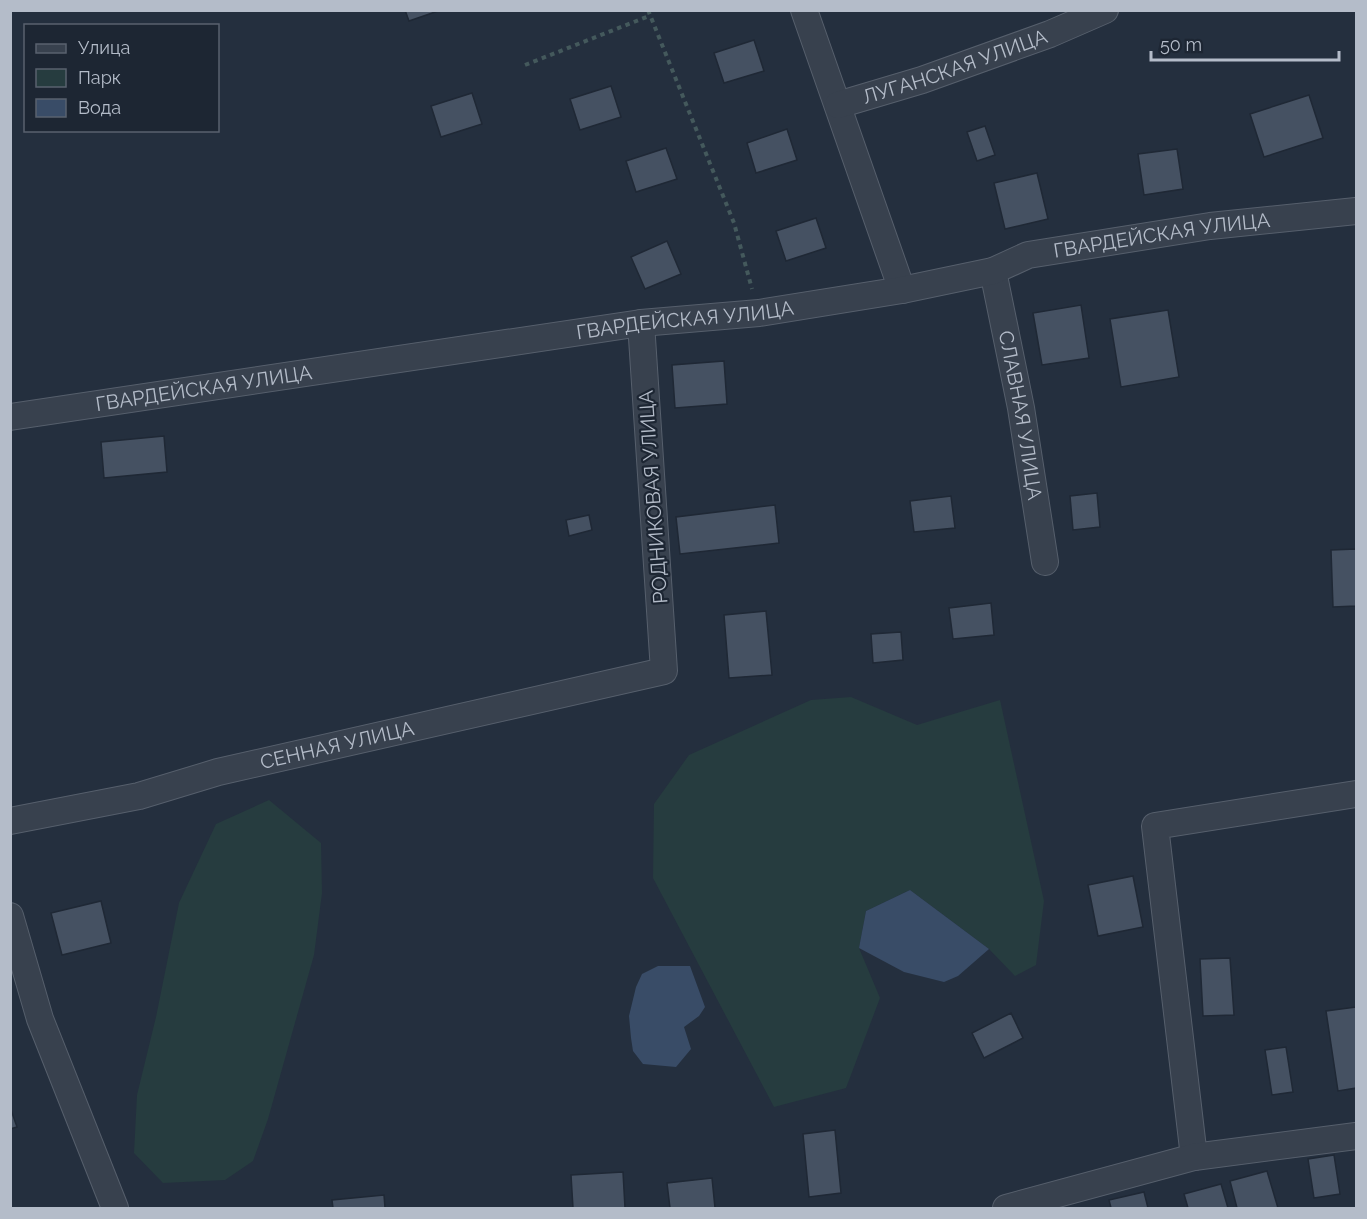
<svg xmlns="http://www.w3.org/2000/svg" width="1367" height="1219" font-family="Raleway,sans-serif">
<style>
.green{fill:#263c3f}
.water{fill:#394c67}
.building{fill:#455162;stroke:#1f2835;stroke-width:1.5}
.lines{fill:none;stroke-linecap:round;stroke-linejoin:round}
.minor-casing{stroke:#565f6c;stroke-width:28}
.path{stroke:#44595c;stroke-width:4;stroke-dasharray:4.5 4.5;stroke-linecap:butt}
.minor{stroke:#38414e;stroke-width:26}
.labels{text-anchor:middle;stroke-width:4.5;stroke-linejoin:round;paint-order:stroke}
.street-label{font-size:20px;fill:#b4bcc9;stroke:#1d2633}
</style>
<rect width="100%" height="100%" fill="#242f3e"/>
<g class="green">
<polygon points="851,697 917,725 1000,700 1044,901 1036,965 1015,976 989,949 910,890 866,911 859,948 880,998 846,1088 774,1107 653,878 654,804 689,755 811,700"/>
<polygon points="269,800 321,843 322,893 314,955 268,1119 253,1161 225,1180 163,1183 134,1153 137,1095 156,1017 179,903 216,824"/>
</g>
<g class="water">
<polygon points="910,890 989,949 958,976 944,982 904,972 859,948 866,911"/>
<polygon points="658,966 690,966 705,1007 699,1016 684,1027 691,1049 676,1067 643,1064 633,1051 631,1038 629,1016 636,987 642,974"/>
</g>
<g class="building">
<polygon points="405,10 441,10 409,21"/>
<polygon points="754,40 764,71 724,83 714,53"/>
<polygon points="611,86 621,117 580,130 570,99"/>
<polygon points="472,93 482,124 441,137 431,106"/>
<polygon points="1309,95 1323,138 1264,157 1250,114"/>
<polygon points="985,126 995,155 977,161 967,132"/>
<polygon points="787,129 797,160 756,173 747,143"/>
<polygon points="666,148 677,179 636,192 626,161"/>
<polygon points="1177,149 1183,189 1144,195 1138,154"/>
<polygon points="1037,173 1048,219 1005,229 994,183"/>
<polygon points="816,218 826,248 786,261 776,231"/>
<polygon points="667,241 681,274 645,289 631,257"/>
<polygon points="1081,305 1089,358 1042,365 1033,313"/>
<polygon points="1168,310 1179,377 1121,387 1110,319"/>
<polygon points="724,361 727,404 675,408 672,365"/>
<polygon points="164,436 167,472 104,478 101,442"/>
<polygon points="1097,493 1100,527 1073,530 1070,496"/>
<polygon points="951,496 955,528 914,532 910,501"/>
<polygon points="775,505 779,543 680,554 676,517"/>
<polygon points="589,515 592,530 569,536 566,520"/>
<polygon points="1356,549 1356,606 1333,607 1331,550"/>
<polygon points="991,603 994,635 953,639 949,608"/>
<polygon points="766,611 772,675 729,678 724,615"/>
<polygon points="901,632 903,660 873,663 871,634"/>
<polygon points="1133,876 1143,927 1098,936 1088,885"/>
<polygon points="101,901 111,943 62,955 51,913"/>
<polygon points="1230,958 1234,1015 1203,1016 1200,959"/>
<polygon points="1356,1007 1356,1088 1338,1091 1326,1011"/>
<polygon points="1011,1013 1023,1038 984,1058 972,1033"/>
<polygon points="1286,1047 1293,1092 1272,1095 1265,1050"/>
<polygon points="10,1107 17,1127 10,1129"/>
<polygon points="835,1130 841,1193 809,1197 803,1134"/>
<polygon points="1334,1155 1340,1194 1314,1198 1308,1159"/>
<polygon points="1267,1171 1278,1208 1237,1208 1230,1181"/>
<polygon points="623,1172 625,1208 573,1208 571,1175"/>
<polygon points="712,1178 715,1208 670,1208 667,1183"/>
<polygon points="1221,1184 1228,1208 1188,1208 1184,1194"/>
<polygon points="1144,1192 1148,1208 1111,1208 1109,1200"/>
<polygon points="384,1195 385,1208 333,1208 332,1200"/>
</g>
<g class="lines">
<g class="minor-casing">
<g id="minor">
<polyline points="804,10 902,290"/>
<path id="s1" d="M838,105L922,80L1050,34L1105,10"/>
<path id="s2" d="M993,271L1021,408L1045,562"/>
<path id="s3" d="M10,417L641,323L759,313L902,290L993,271L1028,255L1210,226L1356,211"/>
<path id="s4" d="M10,821L139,796L218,772L664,671L641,323"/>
<polyline points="10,916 40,1019 115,1208"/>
<polyline points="1194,1157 1155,826 1356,794"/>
<polyline points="1006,1208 1194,1157 1356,1136"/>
</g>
</g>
<g class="path">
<polyline points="648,10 734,223 752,289"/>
<polyline points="525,65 649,16"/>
</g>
<use href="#minor" class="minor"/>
</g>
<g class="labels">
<g class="street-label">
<text dy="7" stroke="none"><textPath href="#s1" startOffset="123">ЛУГАНСКАЯ УЛИЦА</textPath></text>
<text dy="7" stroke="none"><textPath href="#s3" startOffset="1168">ГВАРДЕЙСКАЯ УЛИЦА</textPath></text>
<text dy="7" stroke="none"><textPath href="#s3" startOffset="682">ГВАРДЕЙСКАЯ УЛИЦА</textPath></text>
<text dy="7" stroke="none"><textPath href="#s3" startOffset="196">ГВАРДЕЙСКАЯ УЛИЦА</textPath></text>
<text dy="7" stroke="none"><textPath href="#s2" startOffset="147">СЛАВНАЯ УЛИЦА</textPath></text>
<text transform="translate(653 497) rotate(-94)" y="7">РОДНИКОВАЯ УЛИЦА</text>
<text dy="7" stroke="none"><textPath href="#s4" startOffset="336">СЕННАЯ УЛИЦА</textPath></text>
</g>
</g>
<rect width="1367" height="1219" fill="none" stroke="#b4bcc9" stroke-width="24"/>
<rect x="24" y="24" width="195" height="108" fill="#1d2633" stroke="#59626f" stroke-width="1.5"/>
<rect x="36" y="44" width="30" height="9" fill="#38414e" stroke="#59626f" stroke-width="1.5"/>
<text x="78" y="54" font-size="18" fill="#b4bcc9">Улица</text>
<rect x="36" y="69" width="30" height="18" fill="#263c3f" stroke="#59626f" stroke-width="1.5"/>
<text x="78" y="84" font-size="18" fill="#b4bcc9">Парк</text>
<rect x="36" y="99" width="30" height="18" fill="#394c67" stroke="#59626f" stroke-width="1.5"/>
<text x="78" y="114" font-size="18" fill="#b4bcc9">Вода</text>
<path d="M1151 51v9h188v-9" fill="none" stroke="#b4bcc9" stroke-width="3"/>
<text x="1160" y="51" font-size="18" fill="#b4bcc9" stroke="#1d2633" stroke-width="4.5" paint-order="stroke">50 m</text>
</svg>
